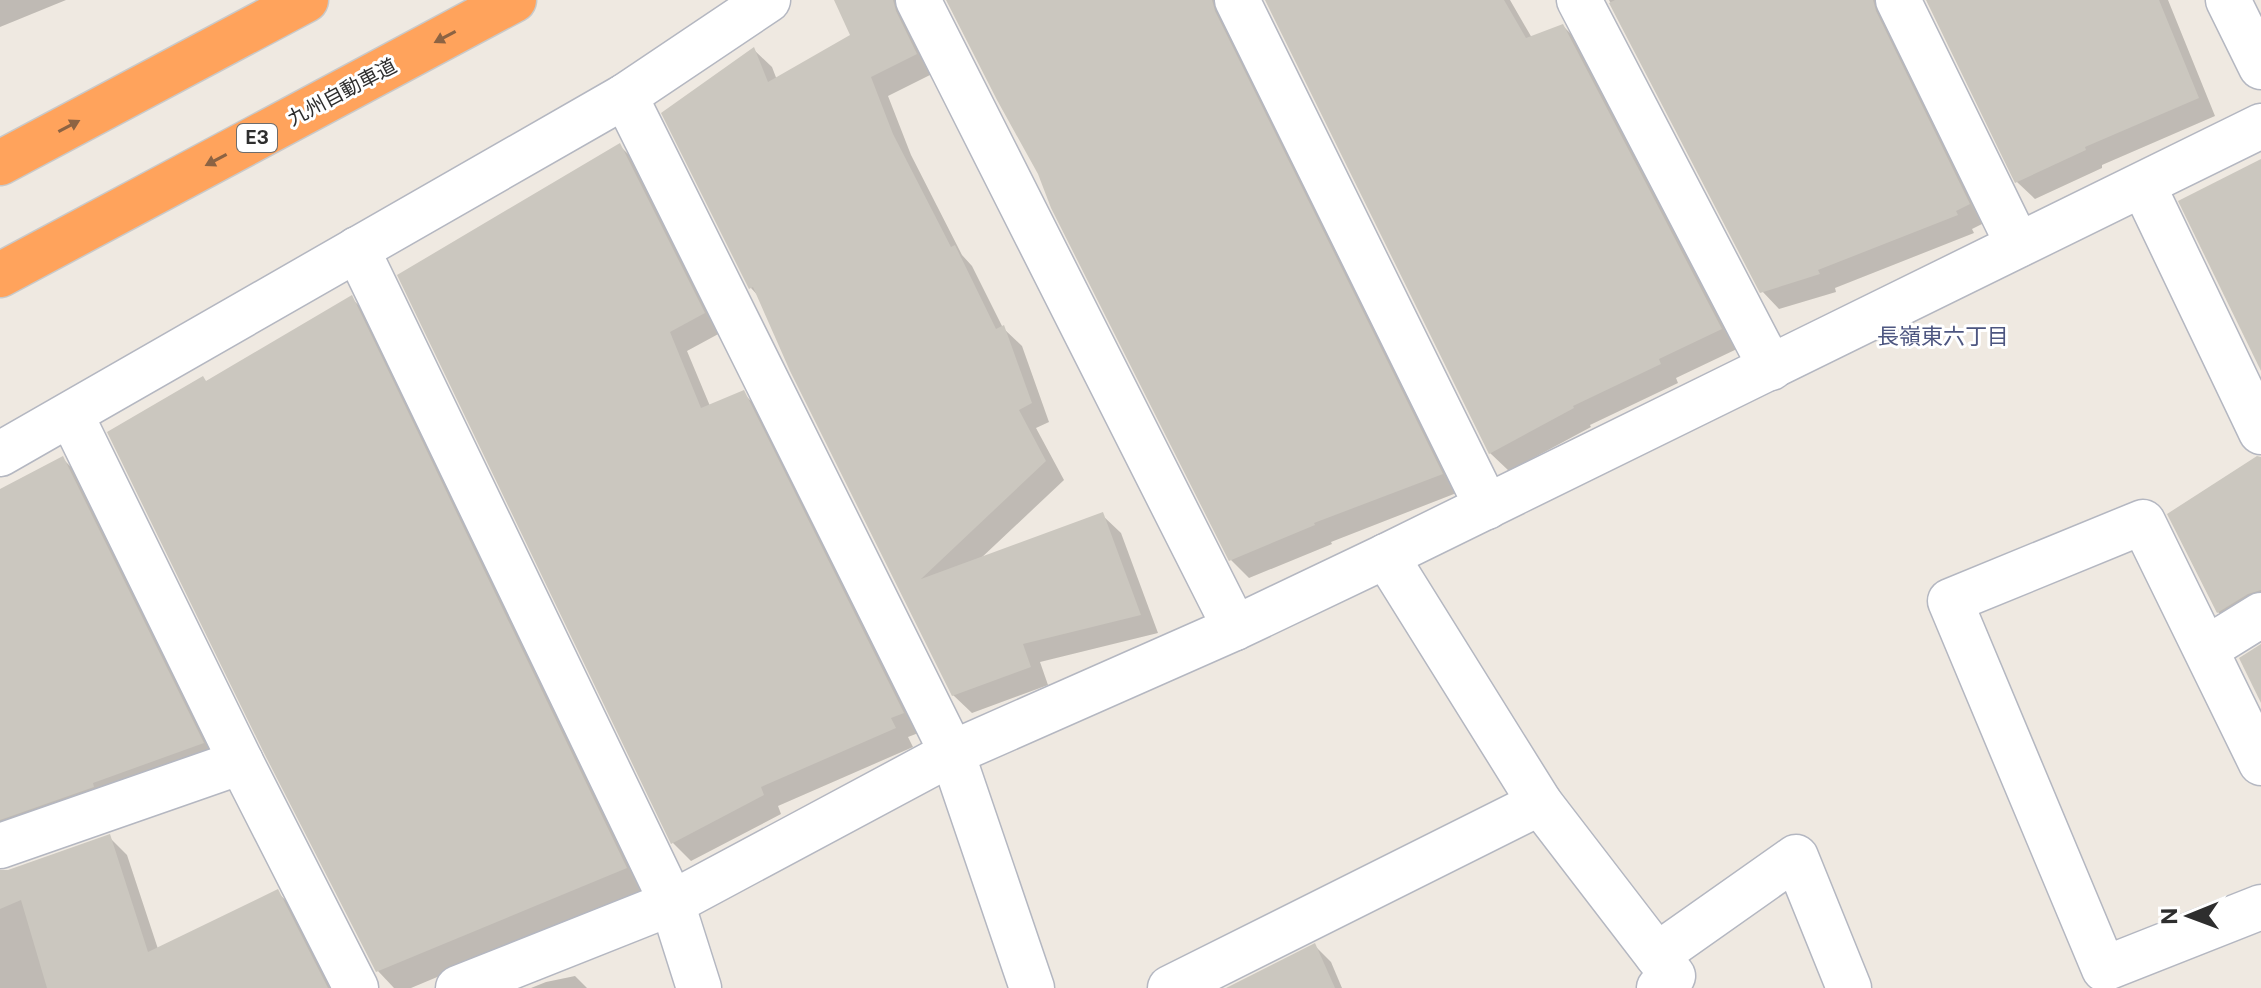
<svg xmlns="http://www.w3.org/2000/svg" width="2261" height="988" font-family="'Public Sans','Noto Sans JP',sans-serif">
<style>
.shadow{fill:#0003}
.building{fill:#cbc7bf}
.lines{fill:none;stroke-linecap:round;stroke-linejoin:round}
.minor-casing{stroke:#b4b7c1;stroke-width:47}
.highway-casing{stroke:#c9c9c9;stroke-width:47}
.minor{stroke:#fff;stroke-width:44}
.highway{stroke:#ffa35c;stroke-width:44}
.oneway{fill:#8c6343}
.labels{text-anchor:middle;stroke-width:6;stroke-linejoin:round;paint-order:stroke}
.shield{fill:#fff;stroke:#6d6d6d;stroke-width:2}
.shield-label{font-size:18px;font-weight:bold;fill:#2e2e2e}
.street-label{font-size:20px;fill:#2e2e2e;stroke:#fff}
.neighbourhood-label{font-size:22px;fill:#4d5680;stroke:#fff}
</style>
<rect width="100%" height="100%" fill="#efe9e1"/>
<g class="shadow">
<polygon points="0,0 66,0 0,27"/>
<polygon points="849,0 921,0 934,73 888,96 911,155 962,255 972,266 1003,328 1022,346 1049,422 1036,428 1064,480 979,560 1102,515 1121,533 1158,633 1040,662 1048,685 972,713 953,695 760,298 751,288 753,49 772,67 777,80 853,36"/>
<polygon points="948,0 1240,0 1459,492 1331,542 1332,544 1249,578 1231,560 1040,173"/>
<polygon points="1267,0 1510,0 1532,38 1563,26 1581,44 1739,348 1676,378 1678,383 1590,425 1591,427 1509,471 1490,453"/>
<polygon points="1609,0 1899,0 1986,222 1972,229 1974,233 1835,288 1836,292 1779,309 1762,291"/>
<polygon points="1928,0 2168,0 2215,116 2102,165 2102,168 2035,199 2017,182"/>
<polygon points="620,146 638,164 722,332 687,351 710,406 743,393 761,411 921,732 908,737 913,747 778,806 781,814 691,861 673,843 400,276"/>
<polygon points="351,298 373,319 647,889 411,988 394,988 378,971 265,750 207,382"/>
<polygon points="2261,458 2261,616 2237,630 2218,612"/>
<polygon points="63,459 81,477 221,761 0,847 0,491"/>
<polygon points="109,837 127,855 158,949 277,892 296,910 335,988 0,988 0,872 8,872"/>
<polygon points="1315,946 1331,962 1342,988 1230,988"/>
<polygon points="575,976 587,988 531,988 546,982"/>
</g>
<g class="building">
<polygon points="834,0 893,0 896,11 917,54 871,77 893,134 951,247 955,245 996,329 1004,325 1032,403 1019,410 1046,461 921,579 1103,512 1141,615 1023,644 1031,667 952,696 790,371 753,287 749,289 661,113 754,47 768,82 850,35"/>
<polygon points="946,0 1212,0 1215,11 1443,474 1314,523 1315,525 1229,561 1051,208 1038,174 997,100"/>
<polygon points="1265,0 1504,0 1526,38 1563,24 1722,329 1659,359 1661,364 1573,406 1574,408 1489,454"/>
<polygon points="1615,0 1873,0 1876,11 1970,204 1956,211 1958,215 1818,270 1820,274 1760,293 1609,3"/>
<polygon points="1926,0 2159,0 2199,98 2085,147 2086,150 2015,183"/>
<polygon points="620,143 705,313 670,332 701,408 744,390 904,713 891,718 896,728 761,787 764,795 671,844 397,275"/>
<polygon points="2261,159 2261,371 2178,201"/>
<polygon points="352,295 627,868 376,972 263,751 107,432 203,376 206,381"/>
<polygon points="63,456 204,743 93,783 94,787 0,820 0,489"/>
<polygon points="2257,456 2261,457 2261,590 2248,594 2217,613 2167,514"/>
<polygon points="2261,644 2261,703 2239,658"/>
<polygon points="110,834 148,952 278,889 328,988 47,988 21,900 0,909 0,870 8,870"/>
<polygon points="1315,943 1335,988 1226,988"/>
</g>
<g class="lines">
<g class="minor-casing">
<g id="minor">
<polyline points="918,0 1235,628"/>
<polyline points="1237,0 1487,507"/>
<polyline points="1579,0 1771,368"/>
<polyline points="1898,0 2018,245"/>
<polyline points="2228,0 2261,67"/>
<polyline points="625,96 952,753 1032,988"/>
<polyline points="2143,185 2261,432"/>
<polyline points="357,249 672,903 699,988"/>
<polyline points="71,415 241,762 356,988"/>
<polyline points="0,454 625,96 768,0"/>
<polyline points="1386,556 1540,803 1673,976 1659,988"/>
<polyline points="2206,649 2261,615"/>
<polyline points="2261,763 2143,522 1950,601 2104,969 2261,907"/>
<polyline points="0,846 241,762"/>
<polyline points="1657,955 1796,857 1849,988"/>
<polyline points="458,988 672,903 952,753 1235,628 1386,556 2261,126"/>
<polyline points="1170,988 1540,803"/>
</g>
</g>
<g class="highway-casing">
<g id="highway">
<polyline points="0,163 306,0"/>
<polyline points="0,275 514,0"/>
</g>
</g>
<use href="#minor" class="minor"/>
<use href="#highway" class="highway"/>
</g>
<defs><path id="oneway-solid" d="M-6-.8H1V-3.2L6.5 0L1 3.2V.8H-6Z" transform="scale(2)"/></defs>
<g class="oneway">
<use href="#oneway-solid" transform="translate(445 37) rotate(152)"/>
<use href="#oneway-solid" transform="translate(69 126) rotate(-28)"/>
<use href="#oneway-solid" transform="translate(216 160) rotate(152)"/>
</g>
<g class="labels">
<rect class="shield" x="237" y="124" width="40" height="28" rx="6"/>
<g class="shield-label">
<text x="257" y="144">E3</text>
</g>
<g class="street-label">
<text transform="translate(342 92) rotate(-28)" y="7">九州自動車道</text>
</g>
<g class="neighbourhood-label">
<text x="1943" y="344">長嶺東六丁目</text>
</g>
</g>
<g transform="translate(2189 916) rotate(269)" stroke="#ffffff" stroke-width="6" paint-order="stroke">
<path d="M0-6L14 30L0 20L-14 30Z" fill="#2e2e2e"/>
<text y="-12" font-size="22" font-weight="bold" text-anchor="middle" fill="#2e2e2e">N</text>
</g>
</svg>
